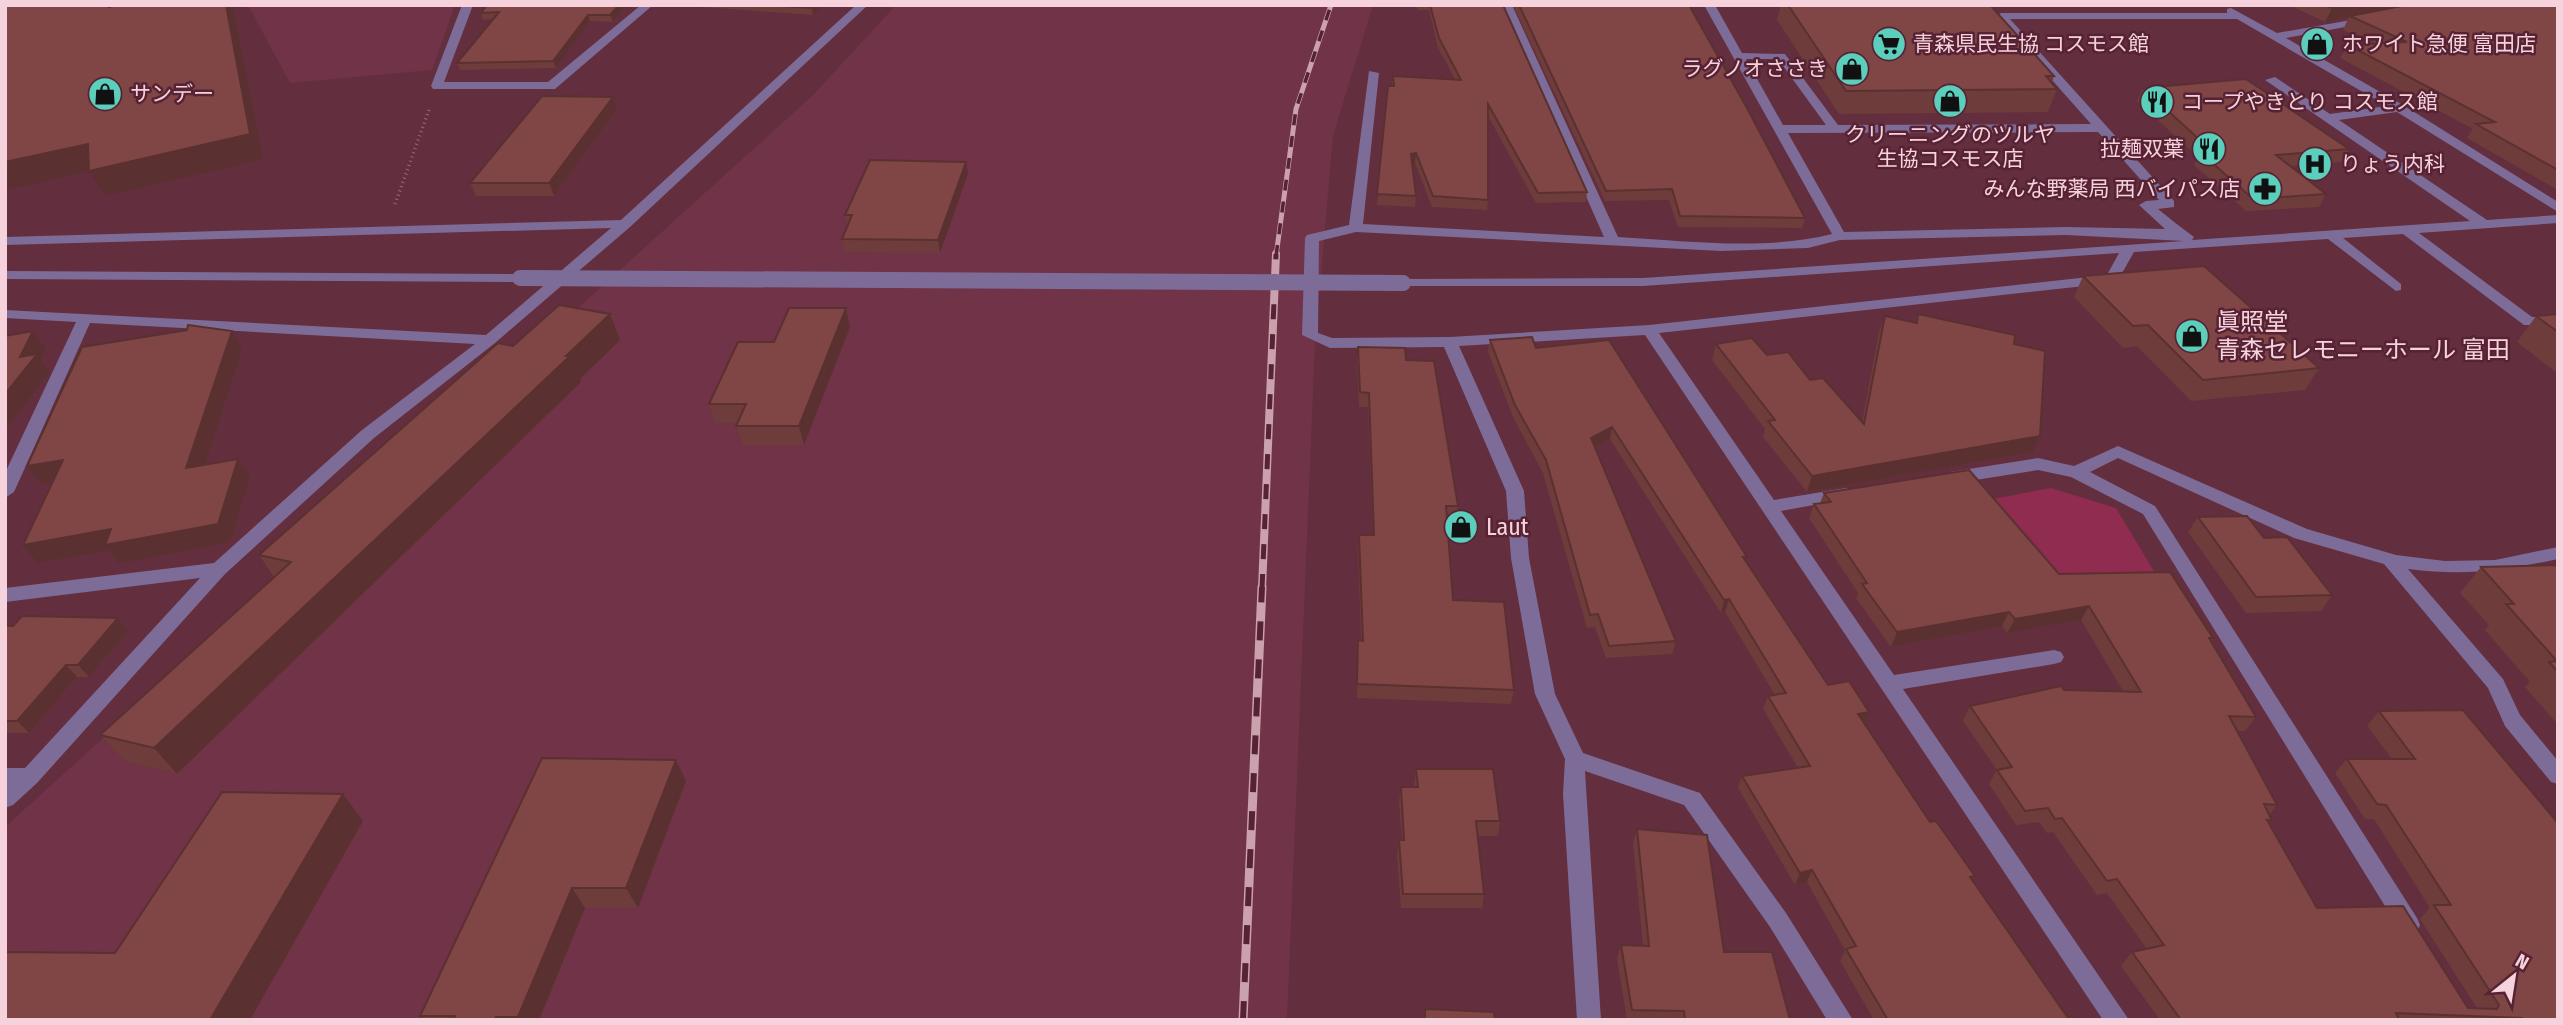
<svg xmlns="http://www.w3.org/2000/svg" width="2563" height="1025" font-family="'Fira Sans Condensed','Noto Sans JP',sans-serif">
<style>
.built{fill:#713347}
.green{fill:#8f2c50}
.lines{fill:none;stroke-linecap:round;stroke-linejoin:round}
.path{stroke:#976976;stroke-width:3.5;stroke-dasharray:1 3.5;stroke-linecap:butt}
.minor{fill:#7d6c98;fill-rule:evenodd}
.rail-far2-casing{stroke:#caa1ac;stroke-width:5}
.rail-far1-casing{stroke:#caa1ac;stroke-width:8}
.rail-casing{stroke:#caa1ac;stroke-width:9}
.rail-far2{stroke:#572334;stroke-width:3.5;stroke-dasharray:11;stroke-linecap:butt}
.rail-far1{stroke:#572334;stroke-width:5;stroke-dasharray:15;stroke-linecap:butt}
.rail{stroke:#572334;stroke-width:6;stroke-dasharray:19;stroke-linecap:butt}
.minor-bridge{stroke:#7d6c98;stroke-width:16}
.wall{fill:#6e3c3b}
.shaded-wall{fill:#5a3130}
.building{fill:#804645;stroke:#5a3130;stroke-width:2}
.labels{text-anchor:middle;stroke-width:5;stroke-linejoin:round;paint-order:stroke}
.far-poi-label{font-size:21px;fill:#f6d3dc;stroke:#572334;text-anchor:start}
.poi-label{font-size:24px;fill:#f6d3dc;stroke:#572334;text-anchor:start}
</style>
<rect width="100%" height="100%" fill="#632e3e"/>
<g class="built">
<polygon points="248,5 455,5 432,70 290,83"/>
<polygon points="896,5 1373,5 1333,136 1315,344 1287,1020 5,1020 5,827 813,95"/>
</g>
<polygon class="green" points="2051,488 2116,508 2158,578 2050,580 1988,500"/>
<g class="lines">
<polyline class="path" points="395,204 430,107"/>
<g class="minor">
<polygon points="462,5 473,5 444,82 548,82 641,5 653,5 555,89 433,89 431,86"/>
<polygon points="856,5 868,5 630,227 495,343 374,438 225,574 37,783 13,805 5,808 5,768 25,768 200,578 5,602 5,588 214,563 362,430 475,344 90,323 14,492 5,498 5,473 76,322 5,318 5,310 486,335 611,228 5,245 5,237 621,220"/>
<path d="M1501,5H1512L1618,237C1688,241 1764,251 1832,234L1704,5H1715L1742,53L1785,54L1838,125L2091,124L1997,18L1996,16L2001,13H2227V9L2231,8L2277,33L2368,17L2372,18V22L2286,38L2403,105L2558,202V212L2397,112L2339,120L2487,220L2558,215V223L2419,233L2532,317L2558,316V325H2524L2403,234L2343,238L2401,284V290L2396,291L2328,239L2134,252L2117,282L2112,283L1659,333L1774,500L1846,488L1852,490L1855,494L1852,498L1781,511L1894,675L2054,650L2061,652L2064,657L2061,662L2054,664L1903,689L2129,1020H2103L1645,335L1459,346L1524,491L1529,558L1555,694L1583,753L1700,793L1786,913L1853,1020H1827L1770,927L1684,805L1585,771L1601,1020H1577L1563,794L1565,759L1535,694L1511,558L1506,491L1444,347L1330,348L1302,335L1305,238L1307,235L1349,225L1369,71L1379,73L1363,224L1604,237ZM2010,19H2237L2387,106L2330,114L2275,77L2265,80L2470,221L2192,240L2194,237C2182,228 2170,219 2158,209L2174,207V201ZM1746,59H1778L1826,125H1783ZM2098,132L2159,200L2146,201L2139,205L2165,229L2066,227L1844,232L1788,133ZM1356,232L1721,251L1808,248L1840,240L2066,235L2184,241L1643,278L1403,279L1398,280V286H1643L2119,253L2107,275L1649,325L1450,337L1332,338L1318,333L1319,241Z"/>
<polygon points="5,271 520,274 527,278 520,282 5,279"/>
<path d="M2118,446L2307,529L2396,555L2445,561L2495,560L2558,547V559C2500,571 2467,576 2408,569L2503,679L2520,715L2558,761V784L2551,782L2505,726L2488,688L2384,564L2294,538L2118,458L2090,472L2155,506L2417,918L2420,925L2417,932L2409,935L2401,932L2143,514L2071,477L2038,470L1950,484L1941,478L1950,472L2038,458L2074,466Z"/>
</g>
<g class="rail-far2-casing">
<polyline id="rail-far2" points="1276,256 1296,109 1331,5"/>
</g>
<g class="rail-far1-casing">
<polyline id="rail-far1" points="1262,589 1276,254"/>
</g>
<g class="rail-casing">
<polyline id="rail" points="1243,1020 1262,587"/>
</g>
<use href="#rail-far2" class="rail-far2"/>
<use href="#rail-far1" class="rail-far1"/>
<use href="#rail" class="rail"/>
<polyline class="minor-bridge" points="520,278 1403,283"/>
</g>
<g class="wall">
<polygon points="487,5 626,5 613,22 590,21 556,68 460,70 457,63 493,19 483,20 481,13"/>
<polygon points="673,5 822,5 813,15"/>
<polygon points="1416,5 1503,5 1587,192 1586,202 1536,203 1488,116 1488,200 1487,210 1432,207 1415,163 1412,164 1416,196 1415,207 1377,205 1393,76 1455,79 1438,48 1429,10 1418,10"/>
<polygon points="1513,5 1689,5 1805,218 1802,228 1678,227 1669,200 1605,201"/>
<polygon points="1781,5 1990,5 2054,76 2052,83 2057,89 2048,112 1839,114 1777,20"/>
<polygon points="2289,5 2558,5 2558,190 2467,138 2473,129 2340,58 2348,45 2373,43 2343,30 2349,17 2325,22"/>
<polygon points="2143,88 2349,149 2342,162 2290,166 2326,194 2319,207 2246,211 2194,165 2198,157 2137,101"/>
<polygon points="613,97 617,109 554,196 476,196 470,183"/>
<polygon points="968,174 940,253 845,252 842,239 847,226 845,215"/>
<polygon points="2083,276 2319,368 2305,390 2191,401 2137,346 2123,348 2074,297"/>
<polygon points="846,308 850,327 804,445 743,445 736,426 738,423 715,423 709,404 774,342"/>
<polygon points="1918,314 2014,344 2040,436 2033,452 1807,492 1763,437 1765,429 1712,360 1716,344 1767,355 1862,422 1879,332 1885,316 1915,322"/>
<polygon points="2558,314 2558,374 2517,342 2536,316"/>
<polygon points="620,340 580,379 581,382 177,774 124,761 100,735 274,577 259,555 513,346"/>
<polygon points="1490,340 1536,348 1745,561 1828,685 1869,712 1864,723 1930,822 1972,881 2068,1018 2074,1020 1874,1020 1840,961 1845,950 1807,882 1795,885 1738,788 1742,776 1798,768 1763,709 1768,696 1775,695 1725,612 1721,613 1610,439 1595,447 1676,641 1672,654 1606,658 1595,627 1587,628 1543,473 1513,417 1488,352"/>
<polygon points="1358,347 1406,360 1458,506 1456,521 1447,521 1453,600 1514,690 1511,704 1357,698 1358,640 1361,641 1358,550 1359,535 1373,535 1368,407 1359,407 1357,361"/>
<polygon points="1824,493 2059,574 2213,638 2211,642 2256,717 2245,731 2237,731 2277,805 2269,815 2272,821 2269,825 2317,908 2468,1008 2477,1008 2420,919 2430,908 2374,819 2365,819 2335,773 2347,759 2392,759 2367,726 2379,711 2463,710 2558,1020 2160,1020 2121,966 2132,952 2147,949 2107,893 2097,895 2053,832 2047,833 2039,822 2016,825 1989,784 1997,770 1963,721 1970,706 2064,690 2123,691 2081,620 2007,633 2002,626 1891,647 1856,598 1858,593 1809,518 1814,504 1820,503"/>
<polygon points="2198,517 2264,538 2332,595 2321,611 2246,613 2188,532"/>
<polygon points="2558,565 2558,725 2525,687 2530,682 2485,630 2489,625 2460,593 2481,567"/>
<polygon points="5,626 128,631 89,677 77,677 29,733 5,733"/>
<polygon points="1416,769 1500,821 1498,836 1477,836 1484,894 1482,908 1401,908 1397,855 1399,840 1402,840 1399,802 1401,787 1414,787"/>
<polygon points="686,781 638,908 585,908 539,1020 423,1020 420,1016"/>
<polygon points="1637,829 1724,952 1790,1020 1627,1020 1617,959 1621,945 1643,946 1633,843"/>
</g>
<g class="shaded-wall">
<polygon points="226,5 232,5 233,7 263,159 105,196 89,171 5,190 5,162"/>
<polygon points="619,5 626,5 613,22 610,15"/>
<polygon points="815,5 822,5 813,15 812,8"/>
<polygon points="2349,5 2415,5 2325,22 2332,8"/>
<polygon points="588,15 590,21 556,68 553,61"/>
<polygon points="613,97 617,109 554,196 549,183"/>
<polygon points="1416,153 1415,163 1411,164 1411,154"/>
<polygon points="966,162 968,174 940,253 938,240"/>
<polygon points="846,308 850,327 804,445 799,426"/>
<polygon points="610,314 620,340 580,379 581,382 177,774 154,748"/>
<polygon points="33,331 46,349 40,360 50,372 5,430 5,394 20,357"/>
<polygon points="232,331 242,349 198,486 186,468"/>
<polygon points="1612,427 1610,439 1589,450 1591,438"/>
<polygon points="2040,436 2033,452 1807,492 1812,476"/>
<polygon points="238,459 250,476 230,542 119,563 109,550 38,563 23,545"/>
<polygon points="63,460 77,477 41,484 27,466"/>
<polygon points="1729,599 1725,612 1721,613 1724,600"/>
<polygon points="2089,606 2081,620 2007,633 2015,619"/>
<polygon points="2009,612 2002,626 1891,647 1897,632"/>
<polygon points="118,618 128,631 89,677 78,665"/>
<polygon points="66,665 77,677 29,733 17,721"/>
<polygon points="1869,712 1863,725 1858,714"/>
<polygon points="676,760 686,781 638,908 626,888"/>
<polygon points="343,794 363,821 250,1020 210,1020"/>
<polygon points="1812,870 1807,882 1795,885 1800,873"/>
<polygon points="572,888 585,908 539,1020 520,1020 518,1017"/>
</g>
<g class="building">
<polygon points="5,5 110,5 109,7 117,5 226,5 250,134 89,171 88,144 5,162"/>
<polygon points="487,5 619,5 610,15 588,15 553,61 457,63 499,12 481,13"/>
<polygon points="766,5 815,5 812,8"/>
<polygon points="1430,5 1503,5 1587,192 1538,193 1488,104 1488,200 1433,196 1416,153 1411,154 1416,196 1377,194 1388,86 1394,86 1393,76 1461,80 1439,38"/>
<polygon points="1519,5 1689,5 1747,108 1805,218 1680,216 1672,189 1606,191"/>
<polygon points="1788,5 1990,5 2054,76 2046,76 2057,89 1846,91"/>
<polygon points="2325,5 2349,5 2332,8"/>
<polygon points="2407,5 2558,5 2558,170 2476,124 2495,122 2348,45 2407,42 2350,16"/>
<polygon points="2246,79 2349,149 2276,155 2326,194 2253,199 2200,152 2213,152 2143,88"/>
<polygon points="542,96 613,97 549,183 470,183"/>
<polygon points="870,160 966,162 938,240 842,239 852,215 845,215"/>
<polygon points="2204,266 2319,368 2203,380 2148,325 2133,326 2083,276"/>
<polygon points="559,305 610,314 566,356 570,356 154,748 100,735 291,562 259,555 498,343 513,346"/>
<polygon points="789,308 846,308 799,426 736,426 746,404 709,404 738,342 774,342"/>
<polygon points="1918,314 2015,335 2014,344 2045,351 2040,436 1812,476 1768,421 1775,420 1716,344 1752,338 1767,355 1788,352 1810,380 1823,378 1864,424 1885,316 1917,323"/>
<polygon points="2558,314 2558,332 2536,316"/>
<polygon points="188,325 232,331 186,468 238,459 218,524 105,545 111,529 23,545 63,460 27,466 82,347 187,330"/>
<polygon points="33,331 20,357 37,354 5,394 5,336"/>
<polygon points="1532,337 1536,348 1609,340 1747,557 1743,557 1828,685 1849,681 1869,712 1858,714 1930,822 1936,821 1975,876 1970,877 2068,1018 2072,1016 2074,1020 1888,1020 1846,949 1856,946 1812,870 1800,873 1742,776 1810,766 1768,696 1786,693 1729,599 1724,600 1612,427 1591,438 1676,641 1609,646 1598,614 1590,615 1546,460 1515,405 1490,340"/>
<polygon points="1358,347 1405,348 1406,360 1434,361 1458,506 1446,506 1453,600 1504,602 1514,690 1357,684 1358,640 1363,641 1359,535 1374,535 1369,393 1360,392"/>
<polygon points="1969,470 2059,574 2170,572 2213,638 2209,638 2256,717 2229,716 2277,805 2264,804 2272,821 2267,820 2317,908 2403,906 2468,1008 2497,1009 2499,1005 2434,905 2451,905 2386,805 2377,804 2347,759 2415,759 2379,711 2463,710 2558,823 2558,1020 2523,1020 2522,1018 2396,1013 2399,1020 2181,1020 2132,952 2164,945 2117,879 2107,881 2062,818 2055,819 2048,808 2025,811 1997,770 2012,767 1970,706 2061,686 2064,690 2141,692 2089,606 2015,619 2009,612 1897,632 1862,584 1867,583 1814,504 1831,502 1824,493"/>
<polygon points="2247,516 2264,538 2287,537 2332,595 2256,597 2198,517"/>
<polygon points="2558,565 2558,672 2549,662 2557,661 2506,604 2514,604 2481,567"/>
<polygon points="22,616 118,618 78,665 66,665 17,721 5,721 5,626 13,626"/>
<polygon points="542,758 676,760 626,888 572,888 518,1017 496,1017 494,1020 453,1020 455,1016 420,1016"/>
<polygon points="1416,769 1493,769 1500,821 1476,821 1484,894 1403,894 1399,840 1404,840 1401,787 1418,787"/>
<polygon points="222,792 343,794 210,1020 5,1020 5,952 115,953"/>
<polygon points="1637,829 1707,835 1724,952 1772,952 1790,1020 1685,1020 1684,1011 1632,1010 1621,945 1649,946"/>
<polygon points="1425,1009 1494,1012 1495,1020 1425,1020"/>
</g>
<defs>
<g id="supermarket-disc" transform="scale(1.75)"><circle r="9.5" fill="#5bcebc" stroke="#572334"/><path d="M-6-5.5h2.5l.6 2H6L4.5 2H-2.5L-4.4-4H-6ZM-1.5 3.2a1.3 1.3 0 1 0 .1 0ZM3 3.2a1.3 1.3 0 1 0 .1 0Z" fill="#111"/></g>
<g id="shop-disc" transform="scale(1.75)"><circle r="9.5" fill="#5bcebc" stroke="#572334"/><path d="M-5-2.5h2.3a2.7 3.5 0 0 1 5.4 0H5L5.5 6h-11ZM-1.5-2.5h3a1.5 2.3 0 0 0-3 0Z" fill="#111"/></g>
<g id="restaurant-disc" transform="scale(1.75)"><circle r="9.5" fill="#5bcebc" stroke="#572334"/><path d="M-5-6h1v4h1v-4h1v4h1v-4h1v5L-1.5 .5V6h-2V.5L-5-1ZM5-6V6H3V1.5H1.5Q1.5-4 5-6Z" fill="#111"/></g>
<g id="hospital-disc" transform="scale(1.75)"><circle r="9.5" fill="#5bcebc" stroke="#572334"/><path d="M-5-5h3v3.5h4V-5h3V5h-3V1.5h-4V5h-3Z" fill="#111"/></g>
<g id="pharmacy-disc" transform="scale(1.75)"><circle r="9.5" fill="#5bcebc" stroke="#572334"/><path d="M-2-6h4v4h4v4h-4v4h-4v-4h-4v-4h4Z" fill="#111"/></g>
</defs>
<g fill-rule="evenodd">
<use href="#supermarket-disc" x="1889" y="44"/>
<use href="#shop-disc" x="2317" y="44"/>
<use href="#shop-disc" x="1852" y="69"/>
<use href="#shop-disc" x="105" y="94"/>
<use href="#shop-disc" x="1950" y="101"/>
<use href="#restaurant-disc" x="2157" y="102"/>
<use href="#restaurant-disc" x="2209" y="149"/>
<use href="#hospital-disc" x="2315" y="164"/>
<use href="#pharmacy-disc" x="2265" y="189"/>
<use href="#shop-disc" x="2192" y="336"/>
<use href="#shop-disc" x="1461" y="527"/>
</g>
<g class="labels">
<g class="far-poi-label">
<text x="1913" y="51">青森県民生協 コスモス館</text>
<text x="2342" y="51">ホワイト急便 富田店</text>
<text x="1828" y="76" text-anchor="end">ラグノオささき</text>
<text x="130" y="101">サンデー</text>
<text x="2182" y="109">コープやきとり コスモス館</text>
<text x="1950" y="142" text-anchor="middle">クリーニングのツルヤ<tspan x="1950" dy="24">生協コスモス店</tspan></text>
<text x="2184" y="156" text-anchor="end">拉麺双葉</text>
<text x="2340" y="171">りょう内科</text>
<text x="2240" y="196" text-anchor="end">みんな野薬局 西バイパス店</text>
</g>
<g class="poi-label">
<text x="2216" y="330">眞照堂<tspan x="2216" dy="28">青森セレモニーホール 富田</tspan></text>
<text x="1486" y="535">Laut</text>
</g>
</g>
<rect width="2563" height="1025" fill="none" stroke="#f6d3dc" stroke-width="14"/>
<g transform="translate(2514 976) rotate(30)" stroke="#572334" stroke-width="5" paint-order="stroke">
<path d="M0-5L12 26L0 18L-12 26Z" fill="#f6d3dc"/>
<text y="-10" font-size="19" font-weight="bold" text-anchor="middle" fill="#f6d3dc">N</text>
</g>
</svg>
